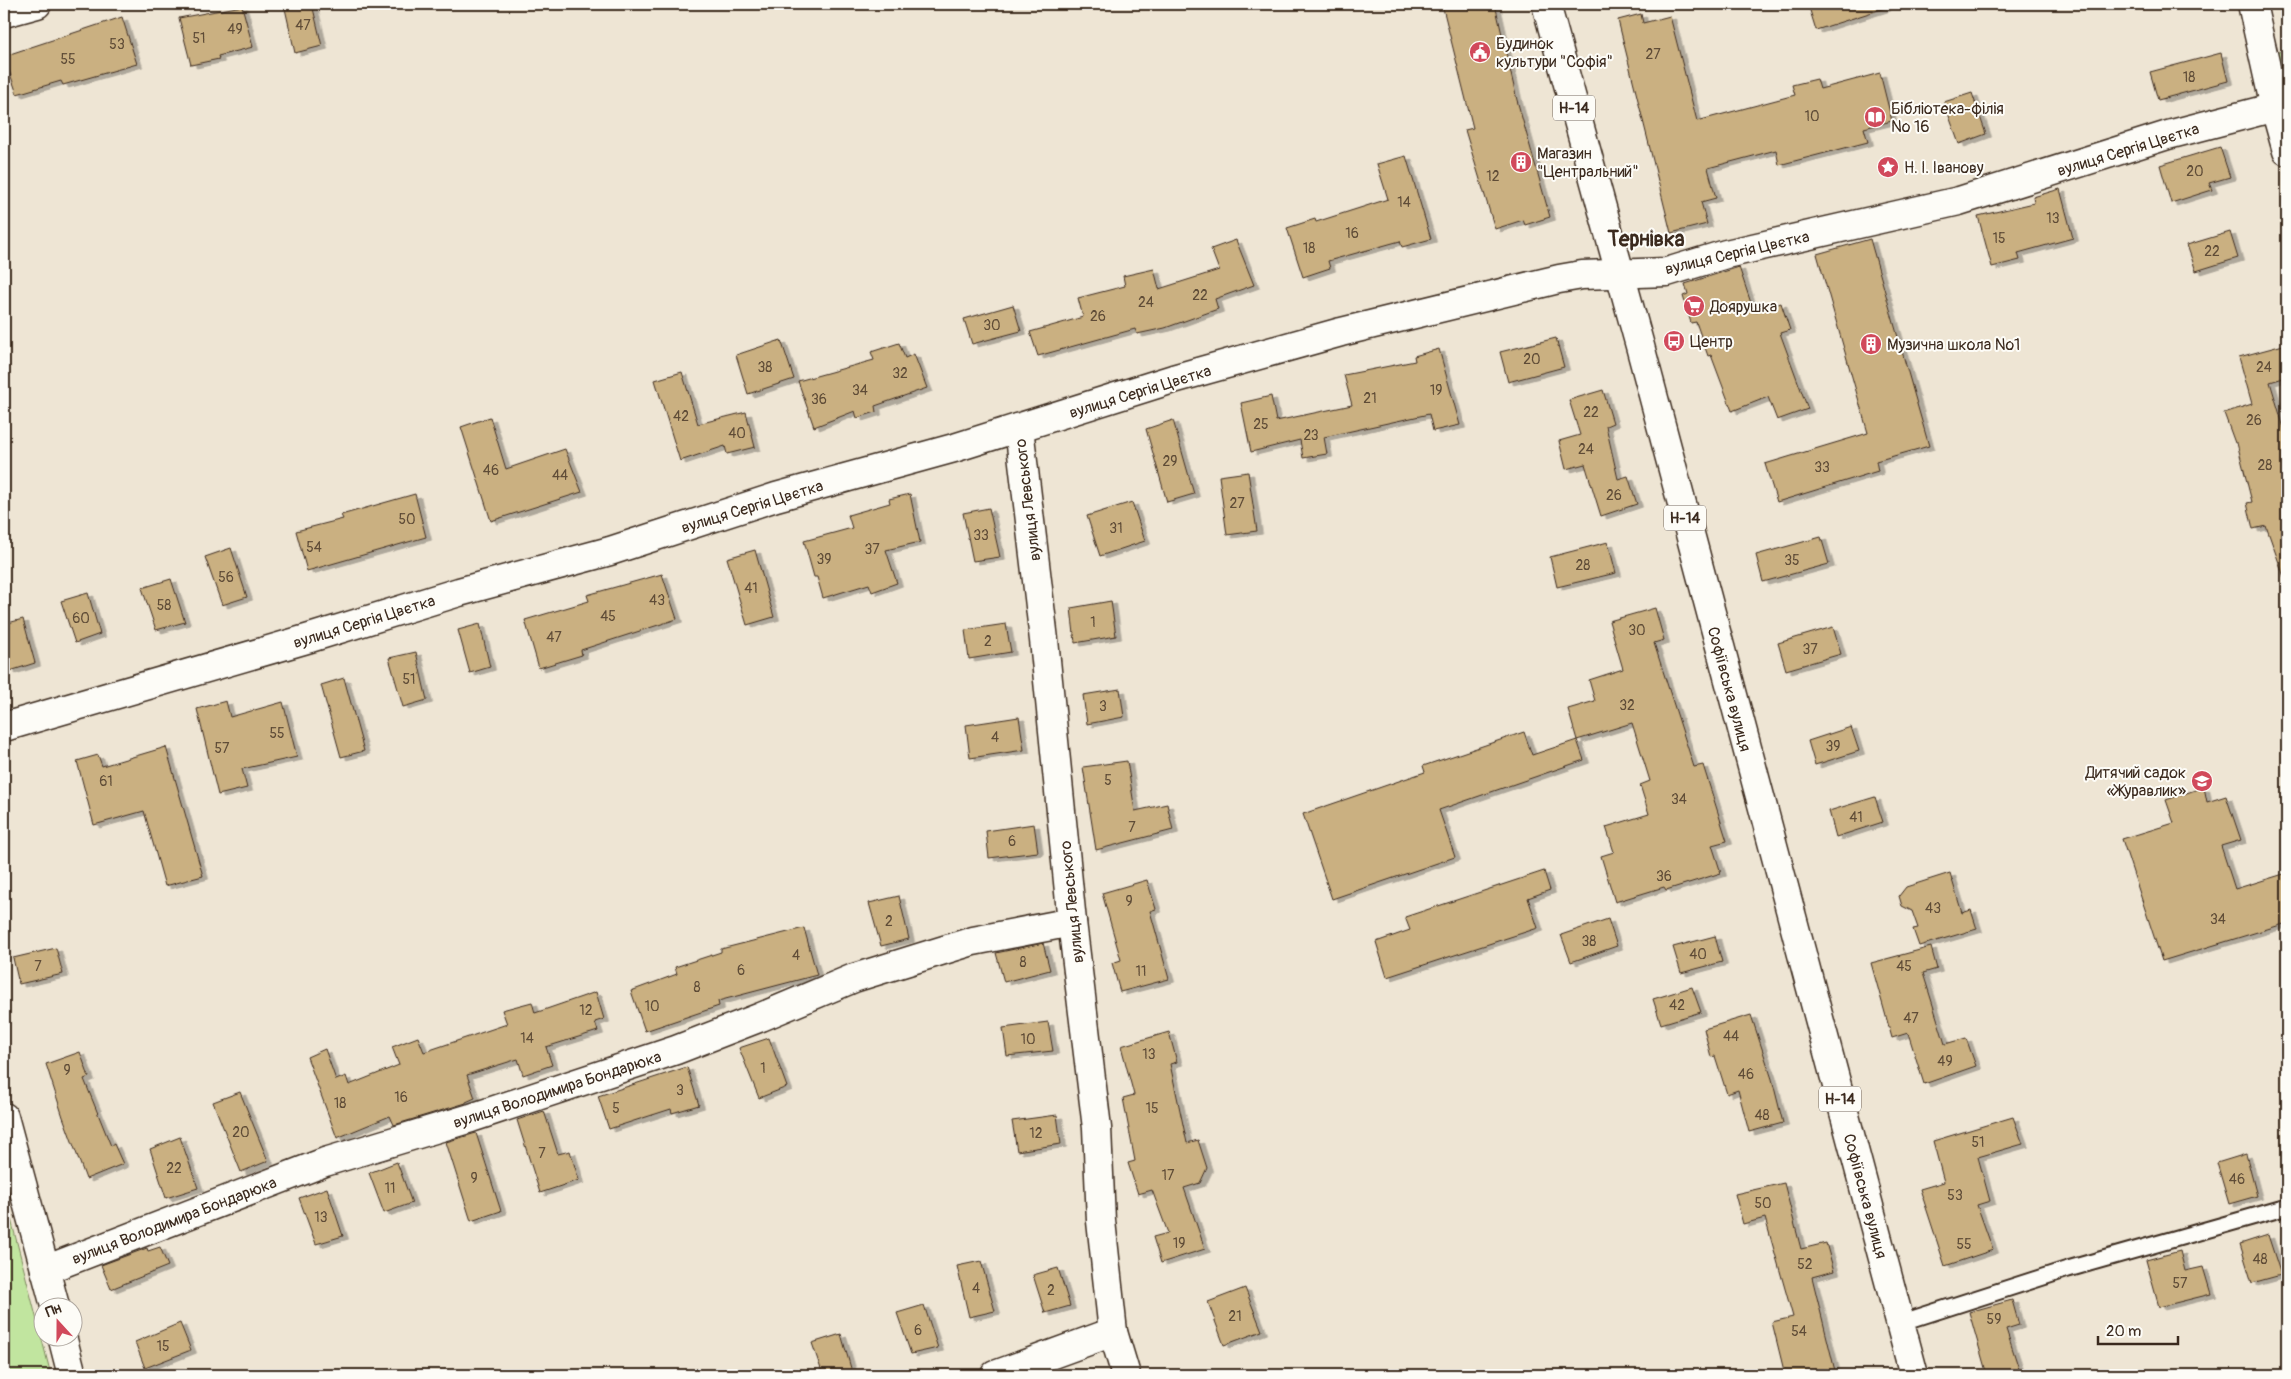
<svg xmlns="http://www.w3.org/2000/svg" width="2291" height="1379" font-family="Pangolin,sans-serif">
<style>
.green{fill:#c1e59f;stroke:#7e885e}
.building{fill:#cab081;stroke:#3b2a1e;filter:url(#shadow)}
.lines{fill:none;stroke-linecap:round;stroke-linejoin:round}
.lane-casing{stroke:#3b2a1e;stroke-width:19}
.street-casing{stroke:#3b2a1e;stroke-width:31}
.primary-casing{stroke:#3b2a1e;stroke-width:31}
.lane{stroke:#fdfcf7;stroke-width:15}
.street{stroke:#fdfcf7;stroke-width:28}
.primary{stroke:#fdfcf7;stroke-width:28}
.labels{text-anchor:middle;stroke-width:4;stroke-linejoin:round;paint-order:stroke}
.number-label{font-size:14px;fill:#5f4c37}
.shield{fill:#fdfcf7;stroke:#75695f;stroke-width:1}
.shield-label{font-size:15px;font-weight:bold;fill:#3b2a1e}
.poi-label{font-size:16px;fill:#3b2a1e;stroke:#fdfcf7;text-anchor:start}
.street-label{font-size:16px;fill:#3b2a1e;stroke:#fdfcf7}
.district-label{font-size:21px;font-weight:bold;fill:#3b2a1e;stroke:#fdfcf7}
</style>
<defs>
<filter id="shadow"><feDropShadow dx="5.5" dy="3" stdDeviation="0" flood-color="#0004"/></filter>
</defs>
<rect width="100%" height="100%" fill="#eee5d4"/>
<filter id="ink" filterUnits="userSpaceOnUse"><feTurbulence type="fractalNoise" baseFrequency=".02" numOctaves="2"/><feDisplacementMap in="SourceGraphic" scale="10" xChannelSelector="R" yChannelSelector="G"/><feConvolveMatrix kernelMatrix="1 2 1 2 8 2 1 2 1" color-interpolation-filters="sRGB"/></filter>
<g filter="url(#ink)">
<g class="green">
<polygon points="2287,49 2287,80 2276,53"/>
<polygon points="4,1192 51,1375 4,1375"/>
</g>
<g class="building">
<polygon points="284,4 312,4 322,46 295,53"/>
<polygon points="1442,4 1495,4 1517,100 1550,217 1525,225 1523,220 1495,229 1465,130 1473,128"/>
<polygon points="1808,4 1885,4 1885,8 1816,30"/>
<polygon points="242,6 253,47 218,56 219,59 191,65 179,18"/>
<polygon points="1641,14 1643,23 1670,16 1697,121 1795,95 1792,85 1817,79 1820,89 1880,73 1892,121 1864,128 1868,142 1779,165 1776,150 1708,168 1716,198 1701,202 1707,224 1671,233 1618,20"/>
<polygon points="122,17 137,64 63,85 61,81 17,94 4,56"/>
<polygon points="2221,53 2228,81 2158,100 2150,72"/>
<polygon points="1972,93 1986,134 1959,144 1944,102"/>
<polygon points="2220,147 2230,177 2209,183 2212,190 2171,203 2160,165"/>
<polygon points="1406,156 1431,239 1402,247 1400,241 1328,261 1330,268 1303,277 1287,228 1315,219 1316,222 1388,199 1377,164"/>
<polygon points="2060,189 2073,238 2018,253 2020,260 1992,267 1978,216 2034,203 2033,197"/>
<polygon points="2230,232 2238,258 2196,271 2187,245"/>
<polygon points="1870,239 1929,446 1876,461 1878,471 1777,502 1765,464 1868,433 1817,254"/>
<polygon points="1236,240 1254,285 1215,299 1218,309 1165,328 1137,334 1135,329 1038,356 1030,332 1083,317 1078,298 1125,286 1123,276 1154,269 1159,289 1219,270 1211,249"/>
<polygon points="1739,267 1754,312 1781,303 1790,330 1780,333 1808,409 1777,420 1768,397 1732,411 1711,355 1708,356 1696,322 1691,323 1683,296 1688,294 1685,284"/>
<polygon points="1013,305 1021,331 972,344 964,319"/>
<polygon points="1556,338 1564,367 1508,382 1500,352"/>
<polygon points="781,340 794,379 748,394 736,355"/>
<polygon points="899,343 905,358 914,354 927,388 875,406 876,412 857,418 855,411 814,427 798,381 874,360 871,352"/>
<polygon points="2287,344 2287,377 2270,382 2287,438 2287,576 2284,577 2266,526 2253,529 2247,503 2252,502 2237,443 2235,443 2224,413 2252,404 2239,357"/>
<polygon points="1439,349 1460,425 1433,431 1429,414 1324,437 1327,454 1303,458 1300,440 1251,452 1241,403 1271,396 1276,421 1352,405 1344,375 1415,361 1414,356"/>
<polygon points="682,372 698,424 746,412 755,447 727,454 725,446 680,461 655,380"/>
<polygon points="1603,390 1613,423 1606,426 1618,479 1628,476 1637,504 1601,516 1585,464 1566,469 1559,441 1580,435 1569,400"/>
<polygon points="490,417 506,469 565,449 582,492 491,521 461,427"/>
<polygon points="1173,420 1194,494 1167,502 1146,429"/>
<polygon points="1248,472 1257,531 1227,535 1219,476"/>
<polygon points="415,494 426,537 307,571 296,531 343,519 341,515"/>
<polygon points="910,494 920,542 886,550 897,583 872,592 869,584 823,598 817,577 814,577 804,541 852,528 848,515 890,503 889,499"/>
<polygon points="1132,502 1145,541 1100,556 1087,516"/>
<polygon points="989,508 1000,557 973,561 963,513"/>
<polygon points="1821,537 1829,564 1763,582 1756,555"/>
<polygon points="1608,542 1616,573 1557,587 1550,557"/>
<polygon points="231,548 247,597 222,605 205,557"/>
<polygon points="755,550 774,617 747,625 727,558"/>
<polygon points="662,574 677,619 581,650 582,655 539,668 525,620 589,601 587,595"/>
<polygon points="171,579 185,622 156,630 142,588"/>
<polygon points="88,593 100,634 75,643 61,601"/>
<polygon points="1111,601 1116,636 1075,643 1071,608"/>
<polygon points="1655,608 1664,640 1654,643 1694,767 1703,765 1727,841 1712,845 1721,873 1666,890 1664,887 1615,902 1601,856 1614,852 1606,827 1649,814 1640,785 1650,781 1632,723 1577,740 1568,709 1595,701 1589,680 1623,669 1609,621"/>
<polygon points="23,619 35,663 10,671 4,651 4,624"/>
<polygon points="480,624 490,667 470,673 458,630"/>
<polygon points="1006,624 1011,652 969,659 965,630"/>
<polygon points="1833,627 1841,654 1786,670 1778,643"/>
<polygon points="416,652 427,700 403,707 389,658"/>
<polygon points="344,678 364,751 341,757 321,685"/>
<polygon points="1120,689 1124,717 1087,724 1083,695"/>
<polygon points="226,701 230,717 283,702 297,757 242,769 247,788 218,795 197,709"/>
<polygon points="1019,717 1024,750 970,758 966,725"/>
<polygon points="1851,727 1859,751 1815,765 1808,741"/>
<polygon points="1524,732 1532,755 1577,740 1584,760 1439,810 1455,857 1332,899 1303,814 1425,772 1423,766"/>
<polygon points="166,747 203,876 165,886 144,811 94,825 77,761 98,755 102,766"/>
<polygon points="1127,761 1135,811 1167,804 1173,830 1096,850 1083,767"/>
<polygon points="2204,787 2207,802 2226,796 2241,840 2221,846 2235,889 2287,873 2287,923 2162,961 2122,839 2174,823 2166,800"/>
<polygon points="1875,797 1883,822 1836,837 1829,811"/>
<polygon points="1034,824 1038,852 989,858 986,831"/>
<polygon points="1544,871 1550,890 1528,898 1538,928 1387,977 1376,942 1410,930 1405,917"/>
<polygon points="1950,873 1962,913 1971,910 1977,929 1919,946 1913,929 1918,928 1912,911 1902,906 1899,896 1906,887"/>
<polygon points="1147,880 1156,909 1150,911 1169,979 1120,992 1112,963 1121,960 1102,893"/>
<polygon points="899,896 909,939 881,946 869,903"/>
<polygon points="1608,919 1617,946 1571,962 1561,935"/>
<polygon points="804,928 817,975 718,1001 719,1006 645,1031 631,991 677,974 675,967 721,952 721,949"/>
<polygon points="1715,936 1722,962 1681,973 1673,947"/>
<polygon points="1043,943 1050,970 1004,982 996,953"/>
<polygon points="1931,947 1937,969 1923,973 1945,1044 1966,1038 1976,1066 1924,1084 1908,1033 1892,1038 1871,963"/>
<polygon points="56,948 63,974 19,984 13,958"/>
<polygon points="1692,987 1701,1012 1661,1024 1653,999"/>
<polygon points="596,992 604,1019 595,1022 598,1031 546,1047 552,1065 523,1075 518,1059 467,1075 475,1098 466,1102 466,1103 394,1125 390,1116 337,1138 307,1057 325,1049 336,1080 346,1076 349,1085 399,1065 392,1047 418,1037 424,1052 507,1024 502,1010 532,1002 535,1013"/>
<polygon points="1751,1015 1772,1079 1783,1123 1749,1132 1738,1090 1727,1094 1715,1056 1711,1057 1704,1029"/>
<polygon points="1048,1022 1053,1051 1007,1056 1003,1028"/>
<polygon points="1169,1032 1177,1062 1170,1064 1187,1143 1198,1140 1207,1168 1200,1183 1184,1188 1205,1249 1161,1263 1153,1237 1168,1233 1152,1190 1138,1194 1128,1163 1135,1161 1123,1098 1134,1095 1121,1046"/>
<polygon points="769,1038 787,1087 759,1098 739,1048"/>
<polygon points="80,1052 89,1077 84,1079 111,1146 114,1144 123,1164 86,1179 63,1117 46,1064"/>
<polygon points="687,1067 699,1105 672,1113 671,1109 609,1129 598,1096"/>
<polygon points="240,1092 268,1161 241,1172 213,1102"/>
<polygon points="544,1111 558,1154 570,1151 579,1180 540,1193 517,1120"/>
<polygon points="1057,1115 1061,1144 1017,1151 1012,1121"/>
<polygon points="2013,1117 2023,1144 1978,1157 1990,1201 1977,1205 1993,1250 1945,1266 1920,1189 1944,1182 1933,1141"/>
<polygon points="476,1133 501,1211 471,1221 446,1142"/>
<polygon points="180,1137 198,1188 166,1198 150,1149"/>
<polygon points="2246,1154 2257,1196 2229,1204 2217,1163"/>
<polygon points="397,1162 412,1203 384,1213 369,1173"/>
<polygon points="1784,1183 1801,1249 1826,1243 1834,1271 1812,1277 1836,1375 1785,1375 1772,1322 1793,1317 1765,1218 1743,1224 1735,1194"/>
<polygon points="327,1188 343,1236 316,1244 299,1198"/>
<polygon points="2268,1235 2281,1275 2252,1283 2240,1244"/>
<polygon points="160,1247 168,1266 111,1289 101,1265 147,1248 148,1251"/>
<polygon points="2180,1251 2185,1271 2203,1267 2211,1294 2159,1307 2146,1260"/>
<polygon points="981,1261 995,1311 969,1317 957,1266"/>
<polygon points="1058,1268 1070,1306 1045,1313 1033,1275"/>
<polygon points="1245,1288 1262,1331 1224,1345 1208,1302"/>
<polygon points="2012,1300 2019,1325 2006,1329 2021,1375 1987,1375 1969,1312"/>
<polygon points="924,1305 938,1348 911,1354 897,1313"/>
<polygon points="180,1323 191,1350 145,1368 135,1342"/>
<polygon points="841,1334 853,1375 823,1375 812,1343"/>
</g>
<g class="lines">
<g class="lane-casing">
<polyline id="lane" points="1900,1323 2068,1269 2287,1207"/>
</g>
<g class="street-casing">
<g id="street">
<polyline points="2252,4 2275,108 2287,151"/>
<polyline points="4,13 37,4"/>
<polyline points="1019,428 1044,640 1072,922 1097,1128 1101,1221 1113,1332 1126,1375"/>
<polyline points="4,727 310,638 459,592 610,551 776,497 954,448 1173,379 1341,332 1559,279 1582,275 1667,272 1726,254 1959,201 2168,135 2287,104"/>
<polyline points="4,1117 55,1306"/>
<polyline points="45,1270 325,1162 471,1118 676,1050 761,1017 854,978 973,941 1072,922"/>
<polyline points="62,1336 72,1375"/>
<polyline points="995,1375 1113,1332"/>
</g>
</g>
<g class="primary-casing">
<polyline id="primary" points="1546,4 1640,346 1914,1375"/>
</g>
<use href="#lane" class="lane"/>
<use href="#street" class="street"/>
<use href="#primary" class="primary"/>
</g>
</g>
<defs>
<g id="civic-disc" transform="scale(1.125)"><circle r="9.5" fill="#d1495b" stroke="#fdfcf7"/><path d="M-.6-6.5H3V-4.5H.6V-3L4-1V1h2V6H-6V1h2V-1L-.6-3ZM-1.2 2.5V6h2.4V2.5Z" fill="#fff"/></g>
<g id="library-disc" transform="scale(1.125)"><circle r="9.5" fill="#d1495b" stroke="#fdfcf7"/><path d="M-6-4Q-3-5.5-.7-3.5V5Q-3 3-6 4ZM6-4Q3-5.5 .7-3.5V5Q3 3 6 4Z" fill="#fff"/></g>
<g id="building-disc" transform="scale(1.125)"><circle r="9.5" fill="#d1495b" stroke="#fdfcf7"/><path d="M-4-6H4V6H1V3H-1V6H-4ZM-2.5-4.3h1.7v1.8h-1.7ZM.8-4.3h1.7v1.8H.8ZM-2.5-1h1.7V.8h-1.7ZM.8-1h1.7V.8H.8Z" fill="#fff"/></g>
<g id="sight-disc" transform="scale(1.125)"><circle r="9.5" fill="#d1495b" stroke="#fdfcf7"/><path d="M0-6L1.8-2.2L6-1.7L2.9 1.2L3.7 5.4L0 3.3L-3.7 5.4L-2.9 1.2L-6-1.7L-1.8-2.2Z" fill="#fff"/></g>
<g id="supermarket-disc" transform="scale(1.125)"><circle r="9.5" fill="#d1495b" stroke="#fdfcf7"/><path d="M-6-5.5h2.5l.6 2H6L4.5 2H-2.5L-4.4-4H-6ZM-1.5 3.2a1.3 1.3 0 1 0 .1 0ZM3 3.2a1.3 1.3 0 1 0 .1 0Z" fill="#fff"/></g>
<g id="bus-disc" transform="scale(1.125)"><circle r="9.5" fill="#d1495b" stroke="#fdfcf7"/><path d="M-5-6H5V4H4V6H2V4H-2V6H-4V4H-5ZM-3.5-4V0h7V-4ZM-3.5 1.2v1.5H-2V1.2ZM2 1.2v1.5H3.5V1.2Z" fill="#fff"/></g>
<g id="school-disc" transform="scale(1.125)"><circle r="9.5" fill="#d1495b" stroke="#fdfcf7"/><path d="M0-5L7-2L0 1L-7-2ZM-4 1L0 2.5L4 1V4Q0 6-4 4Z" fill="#fff"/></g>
</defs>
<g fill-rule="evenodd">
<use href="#civic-disc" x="1480" y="52"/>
<use href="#library-disc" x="1875" y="117"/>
<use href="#building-disc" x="1521" y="162"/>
<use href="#sight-disc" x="1888" y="167"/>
<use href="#supermarket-disc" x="1694" y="306"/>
<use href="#bus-disc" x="1674" y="341"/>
<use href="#building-disc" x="1871" y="344"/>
<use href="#school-disc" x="2202" y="781"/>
</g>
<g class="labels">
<g class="number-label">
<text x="303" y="30">47</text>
<text x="235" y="34">49</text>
<text x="199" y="43">51</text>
<text x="117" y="49">53</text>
<text x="1653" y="59">27</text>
<text x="68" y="64">55</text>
<text x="2189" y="82">18</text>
<text x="1812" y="121">10</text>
<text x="2195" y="176">20</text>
<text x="1493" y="181">12</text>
<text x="1404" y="207">14</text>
<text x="2053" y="223">13</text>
<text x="1352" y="238">16</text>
<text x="1999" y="243">15</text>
<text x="1309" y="253">18</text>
<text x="2212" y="256">22</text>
<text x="1200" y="300">22</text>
<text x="1146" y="307">24</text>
<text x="1098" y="321">26</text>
<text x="992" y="330">30</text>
<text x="1532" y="364">20</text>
<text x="765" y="372">38</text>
<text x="2264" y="372">24</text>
<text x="900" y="378">32</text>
<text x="860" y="395">34</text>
<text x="1436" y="395">19</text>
<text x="1370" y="403">21</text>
<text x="819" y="404">36</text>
<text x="1591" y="417">22</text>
<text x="681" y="421">42</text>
<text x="2254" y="425">26</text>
<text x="1261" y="429">25</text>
<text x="737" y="438">40</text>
<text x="1311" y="440">23</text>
<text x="1586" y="454">24</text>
<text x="1170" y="466">29</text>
<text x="2265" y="470">28</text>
<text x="1822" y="472">33</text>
<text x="491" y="475">46</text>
<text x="560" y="480">44</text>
<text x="1614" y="500">26</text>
<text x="1237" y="508">27</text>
<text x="407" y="524">50</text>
<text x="1116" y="533">31</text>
<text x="981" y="540">33</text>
<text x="314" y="552">54</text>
<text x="872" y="554">37</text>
<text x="824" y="564">39</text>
<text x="1792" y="565">35</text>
<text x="1583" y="570">28</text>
<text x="226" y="582">56</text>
<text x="751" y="593">41</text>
<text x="657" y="605">43</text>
<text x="164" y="610">58</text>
<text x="608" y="621">45</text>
<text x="81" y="623">60</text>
<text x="1093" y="627">1</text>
<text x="1637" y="635">30</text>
<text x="554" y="642">47</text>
<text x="988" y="646">2</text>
<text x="1810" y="654">37</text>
<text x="409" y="684">51</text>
<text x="1627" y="710">32</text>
<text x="1103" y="711">3</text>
<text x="277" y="738">55</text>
<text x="995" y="742">4</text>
<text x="1833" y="751">39</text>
<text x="222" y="753">57</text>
<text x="1108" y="785">5</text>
<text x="106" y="786">61</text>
<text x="1679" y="804">34</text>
<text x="1856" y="822">41</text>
<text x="1132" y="832">7</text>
<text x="1012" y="846">6</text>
<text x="1664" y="881">36</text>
<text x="1129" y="906">9</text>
<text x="1933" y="913">43</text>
<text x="2218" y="924">34</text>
<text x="889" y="926">2</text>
<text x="1589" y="946">38</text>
<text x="1698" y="959">40</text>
<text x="796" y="960">4</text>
<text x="1023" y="967">8</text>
<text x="38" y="971">7</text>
<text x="1904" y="971">45</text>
<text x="741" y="975">6</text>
<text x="1141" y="976">11</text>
<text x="697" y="992">8</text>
<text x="1677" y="1010">42</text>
<text x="652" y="1011">10</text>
<text x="586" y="1015">12</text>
<text x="1911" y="1023">47</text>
<text x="1731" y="1041">44</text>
<text x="527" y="1043">14</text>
<text x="1028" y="1044">10</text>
<text x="1149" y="1059">13</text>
<text x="1945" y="1066">49</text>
<text x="763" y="1073">1</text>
<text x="67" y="1075">9</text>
<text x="1746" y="1079">46</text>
<text x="680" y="1095">3</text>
<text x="401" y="1102">16</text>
<text x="340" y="1108">18</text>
<text x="616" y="1113">5</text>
<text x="1152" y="1113">15</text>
<text x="1762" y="1120">48</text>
<text x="241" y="1137">20</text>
<text x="1036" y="1138">12</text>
<text x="1978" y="1147">51</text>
<text x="542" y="1158">7</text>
<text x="174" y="1173">22</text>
<text x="1168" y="1180">17</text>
<text x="474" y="1183">9</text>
<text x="2237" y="1184">46</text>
<text x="390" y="1193">11</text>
<text x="1955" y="1200">53</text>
<text x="1763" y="1208">50</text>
<text x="321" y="1222">13</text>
<text x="1179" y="1248">19</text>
<text x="1964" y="1249">55</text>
<text x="2260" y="1264">48</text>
<text x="1805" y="1269">52</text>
<text x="2180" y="1288">57</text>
<text x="976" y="1293">4</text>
<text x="1051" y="1295">2</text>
<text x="1235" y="1321">21</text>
<text x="1994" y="1324">59</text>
<text x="918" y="1335">6</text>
<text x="1799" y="1336">54</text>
<text x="163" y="1351">15</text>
</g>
<g class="shield">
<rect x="1553" y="95.5" width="42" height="25" rx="4"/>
<rect x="1664" y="505.5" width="42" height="25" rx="4"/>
<rect x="1819" y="1086.5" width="42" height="25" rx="4"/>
</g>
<g class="shield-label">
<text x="1574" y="113">Н-14</text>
<text x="1685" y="523">Н-14</text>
<text x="1840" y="1104">Н-14</text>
</g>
<g class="poi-label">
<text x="1496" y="49">Будинок<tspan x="1496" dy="18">культури "Софія"</tspan></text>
<text x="1891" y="114">Бібліотека-філія<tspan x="1891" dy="18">№ 16</tspan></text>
<text x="1537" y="159">Магазин<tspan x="1537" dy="18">"Центральний"</tspan></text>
<text x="1904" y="173">Н. І. Іванову</text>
<text x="1710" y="312">Доярушка</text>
<text x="1690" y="347">Центр</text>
<text x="1887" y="350">Музична школа №1</text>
<text x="2186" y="778" text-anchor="end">Дитячий садок<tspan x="2186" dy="18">«Журавлик»</tspan></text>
</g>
<g class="street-label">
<text transform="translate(2128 149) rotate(-17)" y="6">вулиця Сергія Цвєтка</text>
<text transform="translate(1737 252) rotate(-13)" y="6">вулиця Сергія Цвєтка</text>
<text transform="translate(1140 391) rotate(-17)" y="6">вулиця Сергія Цвєтка</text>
<text transform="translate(1027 500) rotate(-97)" y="6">вулиця Левського</text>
<text transform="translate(752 506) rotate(-17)" y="6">вулиця Сергія Цвєтка</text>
<text transform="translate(364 621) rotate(-17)" y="6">вулиця Сергія Цвєтка</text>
<text transform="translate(1730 689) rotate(75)" y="6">Софіївська вулиця</text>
<text transform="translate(1071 902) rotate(-96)" y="6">вулиця Левського</text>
<text transform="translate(557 1089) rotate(-18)" y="6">вулиця Володимира Бондарюка</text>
<text transform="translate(1866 1196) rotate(75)" y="6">Софіївська вулиця</text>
<text transform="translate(174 1220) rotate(-21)" y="6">вулиця Володимира Бондарюка</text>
</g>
<g class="district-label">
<text x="1646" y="246">Тернівка</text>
</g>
</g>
<rect width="2291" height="1379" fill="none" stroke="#fdfcf7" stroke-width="20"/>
<rect x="10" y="10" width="2271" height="1359" fill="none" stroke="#3b2a1e" stroke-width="2" filter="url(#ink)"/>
<g transform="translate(58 1322) rotate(339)"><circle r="24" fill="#fdfcf7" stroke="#afa8a0"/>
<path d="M0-4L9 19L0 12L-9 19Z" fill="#d1495b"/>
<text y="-8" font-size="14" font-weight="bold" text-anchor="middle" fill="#3b2a1e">Пн</text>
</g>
<path d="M2098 1336v8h80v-8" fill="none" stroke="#3b2a1e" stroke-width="2.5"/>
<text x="2106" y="1336" font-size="15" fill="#3b2a1e" stroke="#fdfcf7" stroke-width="4" paint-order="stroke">20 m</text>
</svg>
